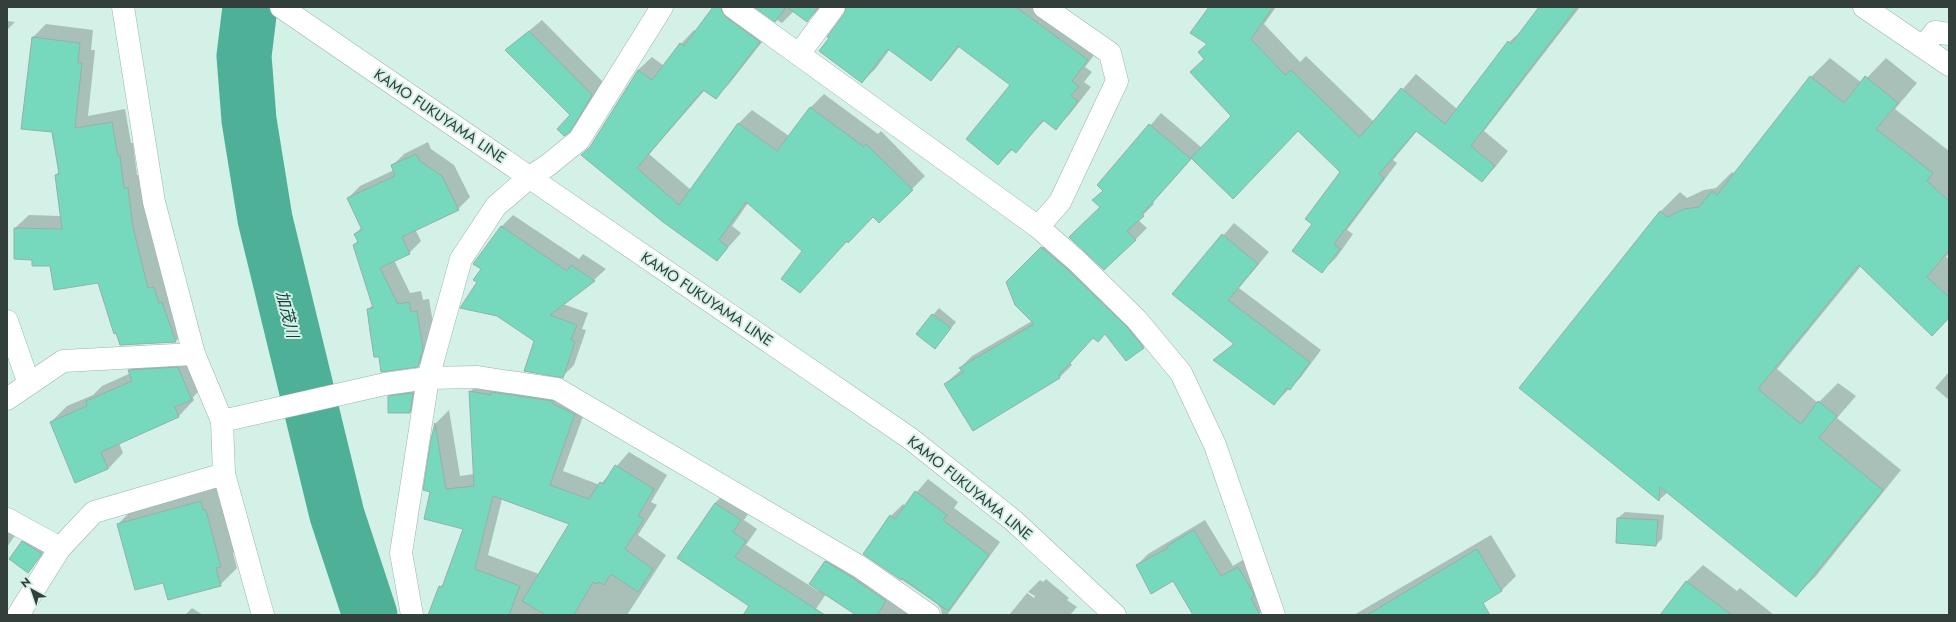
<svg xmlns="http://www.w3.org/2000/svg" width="1956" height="622" font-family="Jost,'Noto Sans JP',sans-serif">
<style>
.shadow{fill:#0003;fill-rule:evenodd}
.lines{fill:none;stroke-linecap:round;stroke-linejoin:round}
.river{stroke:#4eb197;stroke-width:55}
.building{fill:#76d8bd;stroke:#95b1a8}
.minor-casing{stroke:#99b5ac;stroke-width:23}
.secondary-casing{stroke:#99b5ac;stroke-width:23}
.minor{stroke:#fff;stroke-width:22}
.secondary{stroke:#fff;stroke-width:22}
.labels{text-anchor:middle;stroke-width:4;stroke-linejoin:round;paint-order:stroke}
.street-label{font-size:15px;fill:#333f3b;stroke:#d3f1e7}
.water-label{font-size:16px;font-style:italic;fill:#123f34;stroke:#d3f1e7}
</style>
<rect width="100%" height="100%" fill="#d3f1e7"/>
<g class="shadow">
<polygon points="715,7 746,7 773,28 729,84 715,98 705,90 649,154 691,190 738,124 752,110 789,136 811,107 824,94 878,134 881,131 925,176 879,222 873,216 847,241 803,250 748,203 732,226 741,233 717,260 582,155 592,145 638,70 652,57 664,66 681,44 694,30 696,32"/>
<polygon points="756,7 821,7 807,21 794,11 782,23"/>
<polygon points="847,7 1049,7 1101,46 1085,67 1092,72 1084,82 1091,87 1069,115 1056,128 1045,120 1016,151 1013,149 998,164 1012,85 960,46 944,66 931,80 890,49 876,68 862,82 845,15"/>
<polygon points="1211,7 1276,7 1264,24 1300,62 1306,56 1374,122 1416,74 1457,109 1509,42 1524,29 1540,7 1580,7 1484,131 1508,151 1496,166 1482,180 1417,131 1393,160 1397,163 1347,230 1353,234 1336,258 1321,272 1313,224 1342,172 1299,130 1192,158 1153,202 1154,204 1138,220 1147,228 1135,240 1094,200 1104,190 1099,185 1161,113 1202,148 1232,116 1205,58"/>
<polygon points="542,20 604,83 581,119 569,131 571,115 506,50"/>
<polygon points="7,21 15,22 7,30"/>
<polygon points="46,24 93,30 91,50 95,50 88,116 125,109 131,143 133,143 137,175 141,175 146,214 162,276 167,274 189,328 176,341 98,282 33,259 15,228 29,215 61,216 56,175 59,171 33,37"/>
<polygon points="1830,58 1862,83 1886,58 1917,83 1895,109 1949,151 1949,253 1946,257 1949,259 1949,318 1932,335 1861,266 1777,369 1818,403 1838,383 1856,396 1837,418 1901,470 1816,576 1796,596 1668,492 1659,500 1520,387 1661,211 1680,192 1687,198 1704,190 1716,188 1732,172 1735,174 1811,77"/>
<polygon points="428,142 431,149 454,165 470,197 458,209 415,229 421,241 409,253 394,260 410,293 421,291 423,300 429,299 435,335 430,354 418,366 380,356 368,309 373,305 354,245 358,241 355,234 362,227 348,198 360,186 394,170 392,166 404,154"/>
<polygon points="513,215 579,259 583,254 606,269 594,280 563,304 588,313 582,329 586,330 574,365 562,377 535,340 479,282 482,269 502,226"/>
<polygon points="1234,223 1269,252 1239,288 1321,350 1301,377 1274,404 1215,360 1234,343 1173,294"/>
<polygon points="1054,236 1155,335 1143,347 1105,333 1094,337 1070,362 1072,365 1060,377 974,430 945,384 962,369 960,368 972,356 1032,321 1007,282"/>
<polygon points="939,308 956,322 941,341 917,333"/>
<polygon points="194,352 207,383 193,397 194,400 179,416 119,443 123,453 108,469 76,482 51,422 67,406 93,395 102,386 131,373 130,370 145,355"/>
<polygon points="1949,372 1949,400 1935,388"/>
<path d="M484,378L589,400L563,471L600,485L629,452L667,475L651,502L657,505L638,535L666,555L627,615H429L440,587L445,582L465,528L432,491L424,489L436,423L449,410L460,476L474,474L470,392ZM502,499L570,523L539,574L488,555Z"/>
<polygon points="419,387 416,405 410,412 389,397 395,390"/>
<polygon points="928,479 958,502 954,508 1000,542 947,615 942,615 941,609 937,604 864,554 891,516 903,504 905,506"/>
<polygon points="218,484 238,549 233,553 237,568 220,585 164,582 118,524 135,507"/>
<polygon points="727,491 752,508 744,520 757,529 746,545 818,591 826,561 838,549 939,615 858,615 826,594 812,615 744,615 750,606 678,558 715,503"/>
<polygon points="1625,512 1664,515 1662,539 1656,545 1618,518"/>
<polygon points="1205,520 1233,566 1249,556 1271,603 1258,615 1194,615 1174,580 1137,565 1148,554"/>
<polygon points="7,527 16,534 7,547"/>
<polygon points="1491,535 1516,576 1502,590 1460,615 1354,615"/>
<polygon points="28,536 47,548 28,572 22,542"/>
<polygon points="1703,565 1737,591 1740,588 1774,615 1676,615 1667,608 1687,581"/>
<polygon points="1046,579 1069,598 1067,600 1077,607 1070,615 1009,615 1027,593 1034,598 1035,596 1028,592 1040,580 1043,582"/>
<polygon points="192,608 203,615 185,615"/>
</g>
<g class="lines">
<polyline class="river" points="250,7 244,56 249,120 265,219 337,515 370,615"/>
</g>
<g class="building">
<polygon points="713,7 721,7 722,12 726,17 760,42 716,99 703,90 637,168 679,205 738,123 777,151 810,107 864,147 866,144 913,190 879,223 873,217 848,243 847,241 800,293 781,279 802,251 746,202 719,240 728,247 717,261 663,222 581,155 590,147 638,70 652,80 680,43 684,46"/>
<polygon points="754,7 786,7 775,22"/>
<polygon points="787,7 818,7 807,22"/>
<polygon points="846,7 1016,7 1088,60 1072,81 1079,86 1071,96 1078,101 1056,130 1043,120 1016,153 1011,149 998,165 966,139 1010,85 958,46 931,81 888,49 862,83 819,51 829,38 827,37 844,14"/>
<polygon points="1209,7 1273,7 1251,39 1285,75 1291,70 1360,137 1401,88 1445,124 1508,41 1511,44 1539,7 1577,7 1471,146 1495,166 1482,182 1416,131 1379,174 1384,178 1334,244 1340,249 1322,273 1292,251 1312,224 1305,219 1340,172 1298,131 1233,199 1191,158 1231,116 1190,72 1204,59 1198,52 1207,44 1190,33"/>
<polygon points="529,31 592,95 570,132 564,136 557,129 570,115 505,50"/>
<polygon points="32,37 80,43 78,63 82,63 75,128 112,122 118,156 120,156 124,188 128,188 133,227 148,288 154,287 159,303 162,302 176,342 120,345 116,333 114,334 98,283 54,290 50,266 32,266 32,260 14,259 14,228 62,229 55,175 59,174 52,132 21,129"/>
<polygon points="1810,76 1844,103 1865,76 1898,103 1876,129 1933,173 1927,181 1949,201 1949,250 1927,277 1949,297 1949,318 1932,336 1859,265 1758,389 1801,424 1818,401 1837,416 1819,438 1883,490 1796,597 1660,487 1659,501 1519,388 1660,211 1667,217 1684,209 1699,207 1712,191 1717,195"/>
<polygon points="1149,124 1191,159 1142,214 1144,216 1127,231 1136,240 1104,270 1069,237 1100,207 1092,200 1103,191 1097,185"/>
<polygon points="416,154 420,161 442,176 459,210 402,237 410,254 380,268 398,304 409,302 411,312 417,311 423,348 418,367 381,372 379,357 374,357 370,331 367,309 373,308 353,245 358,242 354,234 362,230 347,198 395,176 391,165"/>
<polygon points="501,226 567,271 571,265 595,281 550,315 577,325 571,340 575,342 563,378 524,371 534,341 497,316 460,308 477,282 473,280 481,269 473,264"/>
<polygon points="1222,234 1258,264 1228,300 1310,362 1290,390 1287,388 1274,405 1213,360 1234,344 1172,294"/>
<polygon points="1041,247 1068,270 1128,328 1144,348 1126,361 1105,334 1098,342 1093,338 1059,375 1060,378 973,431 944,384 964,372 959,368 1034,324 1015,305 1006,282"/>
<polygon points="932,314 951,328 935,349 916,334"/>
<polygon points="178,367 192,400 175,407 179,417 101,452 108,469 75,483 50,422 87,406 86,401 132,381 128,370"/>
<polygon points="469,391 491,395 491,392 553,401 553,404 575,414 550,485 589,499 600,482 603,484 615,465 654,489 638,516 644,519 625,549 653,569 638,592 611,574 604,585 599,582 597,584 593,582 574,615 546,615 522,601 569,524 493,496 475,569 520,586 509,615 428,615 439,586 442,587 463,529 424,519 430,492 423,490 431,439 435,423 446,489 474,486"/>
<polygon points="413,393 410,413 388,413 388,396"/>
<polygon points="915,491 947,515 943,520 989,555 948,611 902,578 901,580 863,554 890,515 895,519"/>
<polygon points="201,501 203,510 206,510 221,567 216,568 221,586 168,600 163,583 135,590 117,524"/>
<polygon points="715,503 741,520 733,532 746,541 735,557 825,615 743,615 749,606 677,558"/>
<polygon points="1617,518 1658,520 1656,546 1616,543"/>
<polygon points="1194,530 1221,576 1238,567 1253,592 1254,596 1251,598 1260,615 1193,615 1173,581 1151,594 1136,565 1168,548 1167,546"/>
<polygon points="22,541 42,554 28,573 9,559"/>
<polygon points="1477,549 1502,591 1483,603 1490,615 1367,615"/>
<polygon points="825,561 853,578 886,601 877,615 856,615 809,584"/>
<polygon points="1686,581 1732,615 1660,615"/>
</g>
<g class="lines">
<g class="minor-casing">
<g id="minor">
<polyline points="123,7 154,202 194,354 222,421 224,474 263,615"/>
<polyline points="733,7 1038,227 1077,261 1137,320 1181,373 1215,445 1274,615"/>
<polyline points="1864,7 1949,65"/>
<polyline points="1923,47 1935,32 1949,34"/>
<polyline points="799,54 834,7"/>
<polyline points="1038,227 1060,202 1117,81 1110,53 1044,7"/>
<polyline points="7,321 29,384"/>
<polyline points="7,399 63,361 194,354"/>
<polyline points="222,421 385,384 428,378 476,377 557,389 860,567 929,615"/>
<polyline points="7,519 60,548"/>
<polyline points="18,615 60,548 94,512 224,474"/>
<polyline points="412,615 401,553 428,378 461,259 496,206 530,177 547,166 579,140 662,7"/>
</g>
</g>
<g class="secondary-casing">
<polyline id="secondary" points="281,7 911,439 1014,521 1115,615"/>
</g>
<use href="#minor" class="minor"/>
<use href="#secondary" class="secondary"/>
</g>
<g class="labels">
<g class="street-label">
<text transform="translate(440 116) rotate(34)" y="5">KAMO FUKUYAMA LINE</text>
<text transform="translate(707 299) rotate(34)" y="5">KAMO FUKUYAMA LINE</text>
<text transform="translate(970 488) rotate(39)" y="5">KAMO FUKUYAMA LINE</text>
</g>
<g class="water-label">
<text transform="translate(288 314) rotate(76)" y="6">加茂川</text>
</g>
</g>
<rect width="1956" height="622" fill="none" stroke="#333f3b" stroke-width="16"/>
<g transform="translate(32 590) rotate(320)" stroke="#d3f1e7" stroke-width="3" paint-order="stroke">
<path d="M0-3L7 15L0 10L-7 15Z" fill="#333f3b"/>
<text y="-6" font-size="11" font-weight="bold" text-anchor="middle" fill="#333f3b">N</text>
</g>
</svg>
